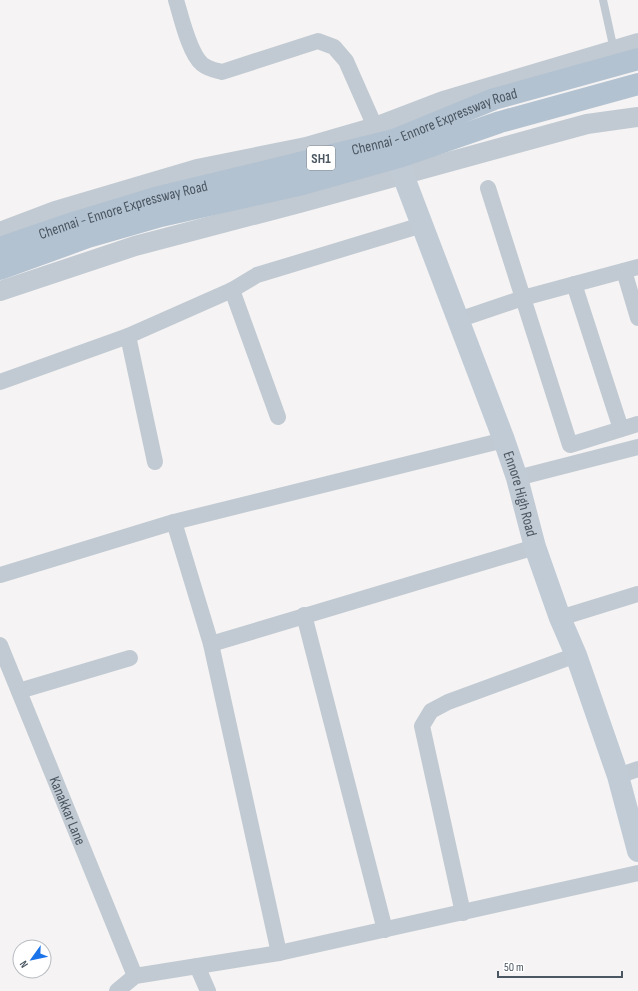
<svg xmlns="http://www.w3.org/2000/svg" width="638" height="991" font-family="'Sofia Sans Condensed',sans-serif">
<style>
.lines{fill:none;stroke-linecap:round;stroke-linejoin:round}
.service{stroke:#c1cad2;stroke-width:8}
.minor{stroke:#c1cad2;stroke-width:16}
.tertiary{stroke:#c1cad2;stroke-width:20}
.secondary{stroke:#c1cbd6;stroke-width:22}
.primary{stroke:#b3c2d1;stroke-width:22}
.labels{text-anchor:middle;stroke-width:4;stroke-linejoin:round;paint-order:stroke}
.shield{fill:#fff;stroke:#808990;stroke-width:1}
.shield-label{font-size:14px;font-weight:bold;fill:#4a5661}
.street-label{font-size:15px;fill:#4a5661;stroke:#fff}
</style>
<rect width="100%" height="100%" fill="#f5f3f3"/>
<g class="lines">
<polyline class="service" points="603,0 614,50"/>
<g class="minor">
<path d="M176,0C181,16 189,53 202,64C208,69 214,70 222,72L318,41L334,47L346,61L380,138"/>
<polyline points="488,188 523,298 638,267"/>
<polyline points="624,271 638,318"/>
<polyline points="574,284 621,429"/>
<polyline points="232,290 278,417"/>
<polyline points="458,320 523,298 570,445 638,424"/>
<polyline points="128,336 155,462"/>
<polyline points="0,382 128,336 232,290 257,275 422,225"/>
<polyline points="517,478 638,447"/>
<polyline points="174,522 211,644 279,953"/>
<polyline points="0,575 174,522 504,440"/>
<polyline points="304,615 385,930"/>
<polyline points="560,618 638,594"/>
<polyline points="211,644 535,547"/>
<path id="s1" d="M0,645L135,976"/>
<polyline points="19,691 130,658"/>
<polyline points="618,776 638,769"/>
<polyline points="463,913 422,726 431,711 448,702 576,655"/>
<polyline points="197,966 208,991"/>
<polyline points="117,991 135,976 279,953 638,873"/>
</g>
<g class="tertiary">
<polyline points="0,232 55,211 197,169 306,147 375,127 443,101 638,43"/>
<polyline points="0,291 135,246 299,203 587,124 638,117"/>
</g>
<path class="secondary" id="s2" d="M394,140L403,175L504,440L517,478L535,547L560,618L576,655L618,776L638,851"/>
<g class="primary">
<path id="s3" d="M0,248L73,223L155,198L394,140L494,99L638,59"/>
<polyline points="0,269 88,237 161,216 303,184 399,157 500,122 638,84"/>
</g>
</g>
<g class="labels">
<rect class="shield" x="307" y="146" width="28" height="24" rx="3"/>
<g class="shield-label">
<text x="321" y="163">SH1</text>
</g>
<g class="street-label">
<text dy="5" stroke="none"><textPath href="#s3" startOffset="453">Chennai - Ennore Expressway Road</textPath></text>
<text dy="5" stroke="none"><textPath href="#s3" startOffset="129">Chennai - Ennore Expressway Road</textPath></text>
<text dy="5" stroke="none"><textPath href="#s2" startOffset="376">Ennore High Road</textPath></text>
<text dy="5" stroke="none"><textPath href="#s1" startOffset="179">Kanakkar Lane</textPath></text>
</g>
</g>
<g transform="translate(32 959) rotate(237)"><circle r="19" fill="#ffffff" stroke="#b7bbc0"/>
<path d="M0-3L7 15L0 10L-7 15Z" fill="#1a73e8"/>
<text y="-6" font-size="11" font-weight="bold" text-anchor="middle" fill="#4a5661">N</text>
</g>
<path d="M498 971v6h124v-6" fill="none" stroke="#4a5661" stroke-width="2"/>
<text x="504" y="971" font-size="12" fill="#4a5661" stroke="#ffffff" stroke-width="3" paint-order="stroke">50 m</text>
</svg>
